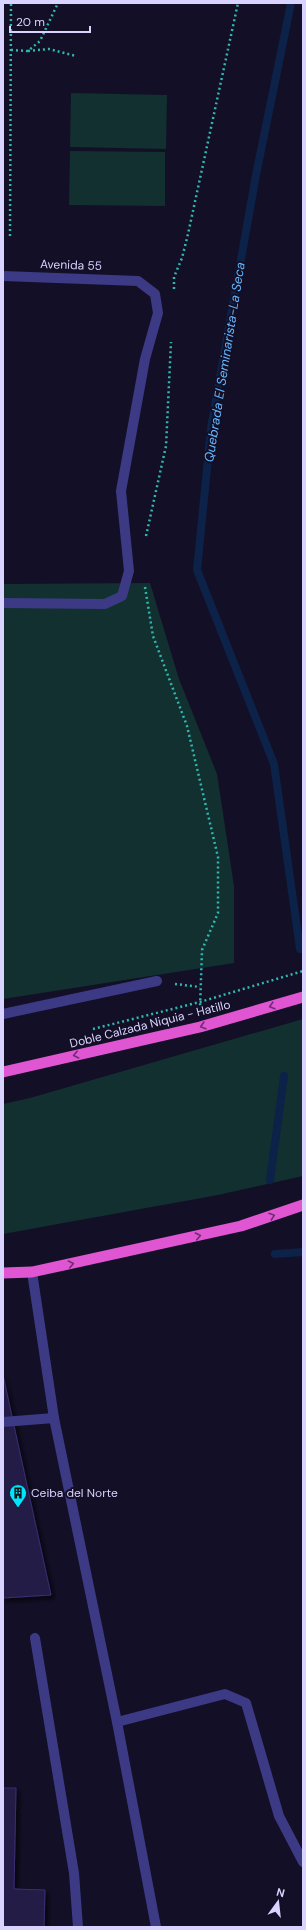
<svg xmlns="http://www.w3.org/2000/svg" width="306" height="1930" font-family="'DM Sans',sans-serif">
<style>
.green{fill:#12302f}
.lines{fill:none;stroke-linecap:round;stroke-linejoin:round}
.stream{stroke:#0c2248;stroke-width:8}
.building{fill:#241b47;stroke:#3b2d73;filter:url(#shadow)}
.path{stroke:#2fb8b0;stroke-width:2.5;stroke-dasharray:2 3;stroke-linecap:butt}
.service{stroke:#3d3a85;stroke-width:10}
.minor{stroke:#3d3a85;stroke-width:10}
.trunk{stroke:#e055d1;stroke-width:11}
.oneway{stroke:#6f2e73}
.labels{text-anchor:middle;stroke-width:4;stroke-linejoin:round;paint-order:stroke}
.street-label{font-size:12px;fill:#d9d4ff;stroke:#130f26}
.poi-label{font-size:12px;fill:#d9d4ff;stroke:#130f26;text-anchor:start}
.water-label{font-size:13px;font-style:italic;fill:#62b6ff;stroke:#130f26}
</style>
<defs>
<filter id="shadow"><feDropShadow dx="3.5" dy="3.5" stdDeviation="2" flood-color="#0009"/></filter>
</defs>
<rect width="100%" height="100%" fill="#130f26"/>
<g class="green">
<polygon points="71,93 167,95 166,149 70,147"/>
<polygon points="70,151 165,152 165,206 69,205"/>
<polygon points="150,583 179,679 217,774 234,886 234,963 3,999 3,584"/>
<polygon points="303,1019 303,1176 218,1195 3,1234 3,1104 30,1098"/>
</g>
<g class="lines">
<g class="stream">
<polyline points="291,3 256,175 211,428 197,570 274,764 300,949"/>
<polyline points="270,1180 284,1076"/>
<polyline points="275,1254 303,1252"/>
</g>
</g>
<g class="building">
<polygon points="3,1375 13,1421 51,1595 3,1598"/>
<polygon points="3,1788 16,1788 14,1889 45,1890 44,1927 3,1927"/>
</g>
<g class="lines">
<g class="path">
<polyline points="11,50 28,51 40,41 58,3"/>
<polyline points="28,51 49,49 76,56"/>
<polyline points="10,236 11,3"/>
<polyline points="174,289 174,277 182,258 188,234 238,3"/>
<polyline points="146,536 166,446 171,342"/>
<polyline points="145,587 153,636 187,726 218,857 218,913 202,950 200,1008"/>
<polyline points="175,984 200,987"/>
<polyline points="93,1029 200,1002 303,971"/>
</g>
<g class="service">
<polyline points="3,1014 157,981"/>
<polyline points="3,1422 54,1418"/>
<polyline points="35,1638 74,1873 78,1927"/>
<polyline points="117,1722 225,1694 246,1703 279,1816 303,1862"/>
</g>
<g class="minor">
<polyline points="3,276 138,281 155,294 158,313 145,359 121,491 129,571 122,596 105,604 3,603"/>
<polyline points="32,1272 54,1418 117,1722 156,1927"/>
</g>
<g class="trunk">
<polyline points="3,1072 200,1027 303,997"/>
<polyline points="3,1273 32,1272 241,1226 303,1205"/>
</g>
</g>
<defs><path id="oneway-chevron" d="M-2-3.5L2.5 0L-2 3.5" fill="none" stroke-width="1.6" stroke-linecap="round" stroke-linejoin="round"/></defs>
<g class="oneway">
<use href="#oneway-chevron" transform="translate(272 1006) rotate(164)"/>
<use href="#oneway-chevron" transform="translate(203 1026) rotate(164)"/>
<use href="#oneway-chevron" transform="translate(76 1055) rotate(167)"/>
<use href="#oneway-chevron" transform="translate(272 1216) rotate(-19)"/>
<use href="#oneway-chevron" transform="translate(198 1236) rotate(-12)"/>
<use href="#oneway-chevron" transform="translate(71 1264) rotate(-12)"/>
</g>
<defs>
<g id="building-pin" transform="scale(0.9)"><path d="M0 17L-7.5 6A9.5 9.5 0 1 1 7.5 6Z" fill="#00e5ff" stroke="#130f26"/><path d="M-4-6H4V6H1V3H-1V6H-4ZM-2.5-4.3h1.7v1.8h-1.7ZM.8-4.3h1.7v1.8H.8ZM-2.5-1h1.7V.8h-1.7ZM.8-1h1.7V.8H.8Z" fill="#111"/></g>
</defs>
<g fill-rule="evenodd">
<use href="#building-pin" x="18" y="1493"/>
</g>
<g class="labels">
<g class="street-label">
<text transform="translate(71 265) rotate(2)" y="4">Avenida 55</text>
<text transform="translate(150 1024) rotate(-14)" y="4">Doble Calzada Niquia - Hatillo</text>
</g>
<g class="poi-label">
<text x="31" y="1497">Ceiba del Norte</text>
</g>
<g class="water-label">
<text transform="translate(224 362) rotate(-81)" y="5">Quebrada El Seminarista-La Seca</text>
</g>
</g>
<rect width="306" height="1930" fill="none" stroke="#d9d4ff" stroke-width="8"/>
<g transform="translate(278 1902) rotate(15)" stroke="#130f26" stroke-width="3" paint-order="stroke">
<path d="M0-3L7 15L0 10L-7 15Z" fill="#d9d4ff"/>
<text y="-6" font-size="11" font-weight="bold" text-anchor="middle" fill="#d9d4ff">N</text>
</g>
<path d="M10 26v6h80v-6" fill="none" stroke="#d9d4ff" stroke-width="2"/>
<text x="16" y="26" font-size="12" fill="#d9d4ff" stroke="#130f26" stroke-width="3" paint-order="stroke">20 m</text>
</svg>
